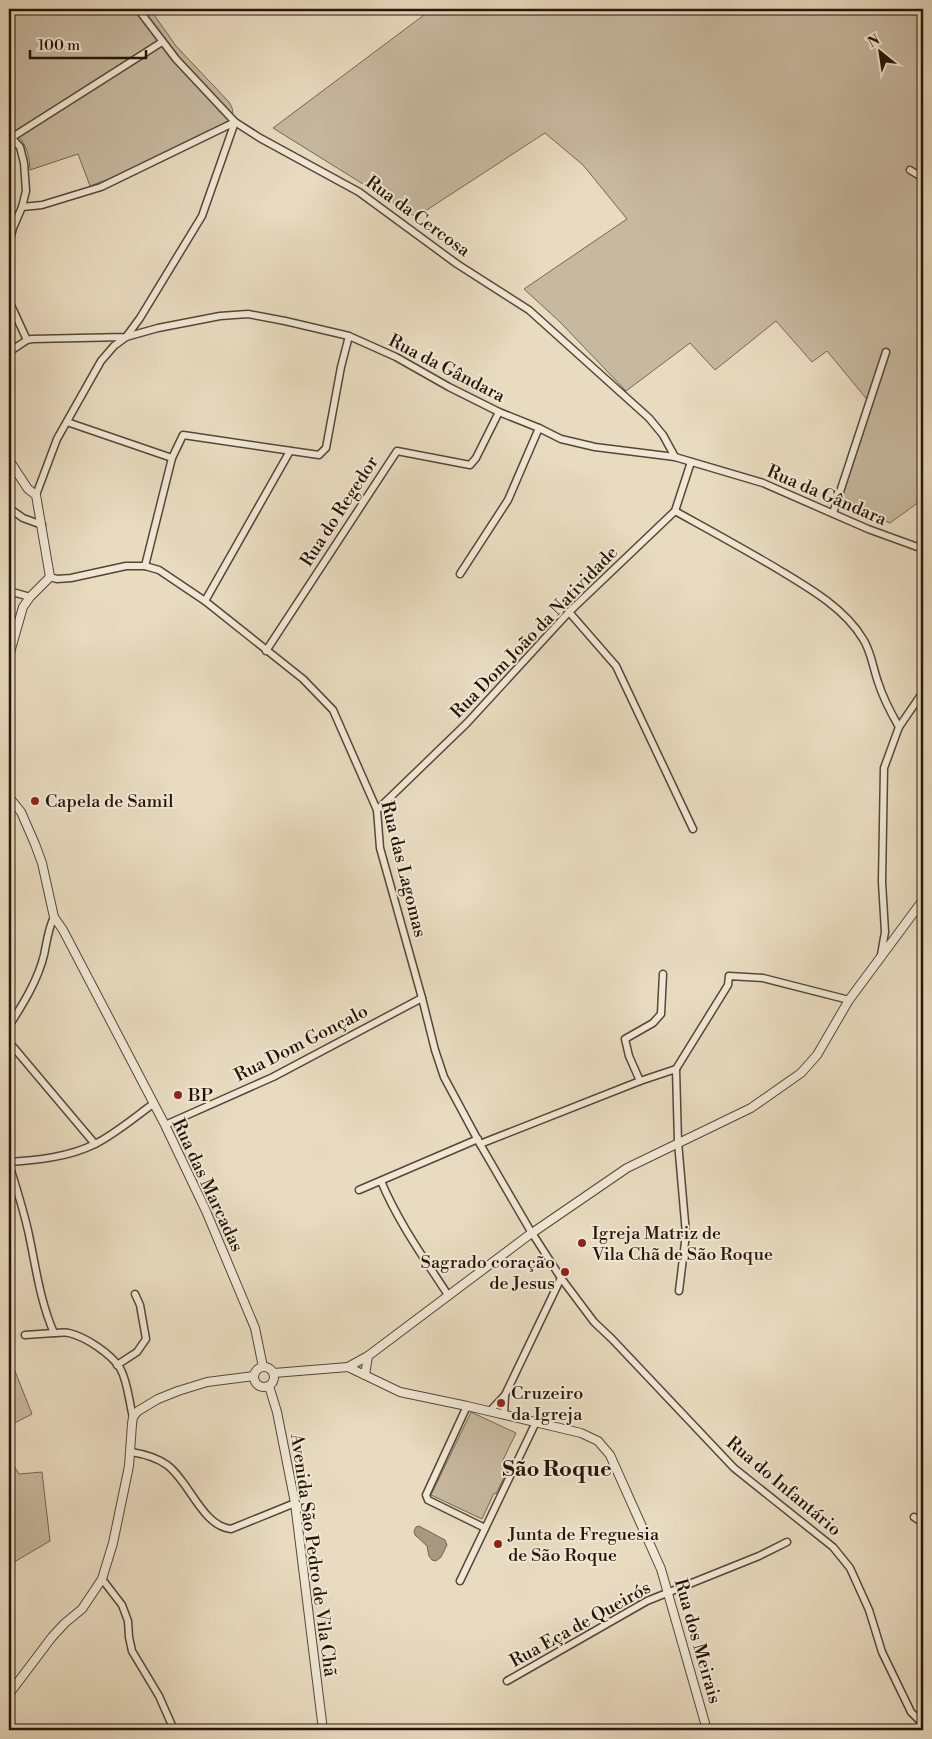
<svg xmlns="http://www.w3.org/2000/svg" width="932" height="1739" font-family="'Libre Bodoni',serif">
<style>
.green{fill:#c7b9a0;stroke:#766754}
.water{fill:#a69881;stroke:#736451}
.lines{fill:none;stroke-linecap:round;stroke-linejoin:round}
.minor-casing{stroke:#564636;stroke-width:9}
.tertiary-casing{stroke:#564636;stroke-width:10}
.minor{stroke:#f0e8d5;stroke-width:6}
.tertiary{stroke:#f0e8d5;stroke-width:8}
.poi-dot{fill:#8f2418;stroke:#f0e8d5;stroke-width:2}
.labels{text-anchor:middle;stroke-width:4;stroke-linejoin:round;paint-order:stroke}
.street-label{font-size:18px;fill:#261508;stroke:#f0e8d5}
.poi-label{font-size:18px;fill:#261508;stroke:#f0e8d5;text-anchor:start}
.district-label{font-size:22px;font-weight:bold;fill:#261508;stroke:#f0e8d5}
</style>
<rect width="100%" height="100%" fill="#e8dbbf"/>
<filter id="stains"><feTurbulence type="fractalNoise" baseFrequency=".004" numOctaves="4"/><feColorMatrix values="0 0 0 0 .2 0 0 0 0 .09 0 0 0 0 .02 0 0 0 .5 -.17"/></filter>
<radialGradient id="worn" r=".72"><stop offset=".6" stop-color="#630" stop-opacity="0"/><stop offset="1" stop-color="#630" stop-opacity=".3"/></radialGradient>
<g class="green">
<path d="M9,9H150L176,46L229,102C234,110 234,115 229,123L114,177L90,186L78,154L30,170C29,149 24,141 9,126Z"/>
<polygon points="432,9 923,9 923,499 890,523 840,502 873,403 870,403 827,351 812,362 776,321 715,370 690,343 626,391 560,322 524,289 627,219 583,165 545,133 416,217 273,128"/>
<polygon points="9,1356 32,1414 9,1426"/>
<polygon points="471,1412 516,1433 502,1462 510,1465 496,1494 494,1493 482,1519 431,1495"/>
<polygon points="9,1458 19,1474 42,1472 50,1541 9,1565"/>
</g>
<polygon class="water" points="419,1526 445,1540 447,1545 441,1557 436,1561 432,1560 429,1556 427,1546 415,1535 414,1531 416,1527"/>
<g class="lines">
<g class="minor-casing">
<g id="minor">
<polyline points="138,9 176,59 235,122 260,138 359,192 457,264 529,310 649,418 663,435 675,457"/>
<polyline points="11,138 162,42"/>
<polyline points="910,170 923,178"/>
<polyline points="22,207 42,205 101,187 235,122"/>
<polyline points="9,243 13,228 22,207 26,191 24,163 20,147 10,136"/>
<polyline points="9,301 27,340"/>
<polyline points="9,352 27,340 32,339 126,337 140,318 202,216 235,122"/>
<polyline points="67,422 172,458"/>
<polyline points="36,495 57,439 101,361 114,346 126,337 158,328 220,316 248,314 285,321 349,336 396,357 449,387 499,412 539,428 561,439 595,447 675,457 763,483 868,529 923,549"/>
<polyline points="9,508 23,518 42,525"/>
<path d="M675,511C711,531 746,550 781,571C811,589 845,609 863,639C871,651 873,668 878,682C883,698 891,713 899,727"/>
<polyline points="833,513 886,352"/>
<polyline points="145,566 172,458 183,435 319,455 326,448 341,367 349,336"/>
<polyline points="460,574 508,500 539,428"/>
<polyline points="50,577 57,579 71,578 126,566 145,566 159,570 205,601 303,679 333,710 377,810 380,848 422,998 435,1050 444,1077 480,1144 530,1230"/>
<polyline points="9,591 30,597"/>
<polyline points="205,601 290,451"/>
<polyline points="569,612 616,666 693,829"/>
<polyline points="266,651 397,451 470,465 476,458 499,412"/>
<polyline points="377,810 467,723 569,612 675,511 691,462"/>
<polyline points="881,955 885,932 882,882 884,768 899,727 923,692"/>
<polyline points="663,974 661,1014 653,1023 625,1039 629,1056 640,1081 676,1069 678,1142 686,1234 679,1291"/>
<path d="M9,1026C23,1004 38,980 44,955C47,941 48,929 54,917"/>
<polyline points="9,1042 95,1144"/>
<polyline points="676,1069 728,985 729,976 763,978 849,1000"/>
<polyline points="165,1125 273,1077 422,998"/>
<polyline points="480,1144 640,1081"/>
<path d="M9,1162C38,1160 69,1157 95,1144C115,1134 135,1117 153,1104"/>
<path d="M9,1164C16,1187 24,1211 29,1235C36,1268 40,1301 54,1333C59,1333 65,1332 69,1333C86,1337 111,1354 120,1368C128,1382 129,1402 133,1417"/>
<path d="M381,1181C398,1222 424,1258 448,1295"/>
<polyline points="359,1190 478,1139"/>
<polyline points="561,1278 594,1322 612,1339 734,1468 833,1547 850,1568 869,1610 882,1652 911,1712 923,1724"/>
<polyline points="25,1335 54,1333"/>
<polyline points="117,1365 137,1352 146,1339 140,1305 135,1294"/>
<polyline points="467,1406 426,1495 428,1500 485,1528"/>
<polyline points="490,1411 505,1395 561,1278 534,1236"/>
<polyline points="504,1415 505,1395"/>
<path d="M131,1452C144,1454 156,1457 167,1465C190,1482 202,1526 231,1529L295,1503"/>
<polyline points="914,1517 923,1523"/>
<polyline points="102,1579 122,1605 128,1621 129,1637 132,1651 159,1696 174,1730"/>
<polyline points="460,1581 536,1422"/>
<polyline points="507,1681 647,1601 759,1556 787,1542"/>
</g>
</g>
<g class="tertiary-casing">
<g id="tertiary">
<polyline points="9,460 28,489 36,495 50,577 30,597 23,607 9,656"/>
<polyline points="9,797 21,812 35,844 42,863 54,917 63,930 165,1125 206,1211 255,1328 263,1367"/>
<polyline points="535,1231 627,1168 751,1108 801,1073 817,1055 849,1000 923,900"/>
<circle cx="264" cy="1377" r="10"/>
<polyline points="348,1367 368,1356 529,1235"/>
<polyline points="274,1373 348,1367 400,1392 467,1406 581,1433 598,1441 610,1455 661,1569 707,1730"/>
<polyline points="365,1375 368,1356"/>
<polyline points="269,1386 277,1412 295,1503 323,1730"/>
<polyline points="9,1694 52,1637 65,1623 82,1609 102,1579 113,1543 129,1466 132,1424 133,1417 138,1411 158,1399 178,1391 207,1382 254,1376"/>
</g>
</g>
<use href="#minor" class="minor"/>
<use href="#tertiary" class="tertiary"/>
</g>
<g class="poi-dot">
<circle cx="35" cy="801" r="5"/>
<circle cx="178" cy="1095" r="5"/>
<circle cx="582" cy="1243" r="5"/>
<circle cx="565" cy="1272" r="5"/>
<circle cx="501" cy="1403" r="5"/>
<circle cx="498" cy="1544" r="5"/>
</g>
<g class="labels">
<g class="street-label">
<text transform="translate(418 216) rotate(36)" y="6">Rua da Cercosa</text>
<text transform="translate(447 368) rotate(27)" y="6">Rua da Gândara</text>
<text transform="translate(827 495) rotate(23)" y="6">Rua da Gândara</text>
<text transform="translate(339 511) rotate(-57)" y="6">Rua do Regedor</text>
<text transform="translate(534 632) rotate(-46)" y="6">Rua Dom João da Natividade</text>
<text transform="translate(404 869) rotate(76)" y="6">Rua das Lagomas</text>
<text transform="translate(301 1043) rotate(-27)" y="6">Rua Dom Gonçalo</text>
<text transform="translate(208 1185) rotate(65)" y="6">Rua das Marcadas</text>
<text transform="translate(784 1486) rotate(40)" y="6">Rua do Infantário</text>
<text transform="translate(314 1555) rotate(82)" y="6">Avenida São Pedro de Vila Chã</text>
<text transform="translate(580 1624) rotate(-29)" y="6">Rua Eça de Queirós</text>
<text transform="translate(698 1641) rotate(74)" y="6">Rua dos Meirais</text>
</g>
<g class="poi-label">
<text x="45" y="807">Capela de Samil</text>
<text x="188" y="1101">BP</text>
<text x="592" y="1239">Igreja Matriz de<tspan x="592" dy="21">Vila Chã de São Roque</tspan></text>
<text x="555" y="1268" text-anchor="end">Sagrado coração<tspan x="555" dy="21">de Jesus</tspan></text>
<text x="511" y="1399">Cruzeiro<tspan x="511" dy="21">da Igreja</tspan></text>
<text x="508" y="1540">Junta de Freguesia<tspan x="508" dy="21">de São Roque</tspan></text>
</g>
<g class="district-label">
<text x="557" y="1476">São Roque</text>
</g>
</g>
<rect width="932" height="1739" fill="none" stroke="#e8dbbf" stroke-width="30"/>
<rect x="10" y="10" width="912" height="1719" fill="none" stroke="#261508" stroke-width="2.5"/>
<rect x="15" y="15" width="902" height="1709" fill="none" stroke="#261508"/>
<g transform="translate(880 52) rotate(330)" stroke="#f0e8d5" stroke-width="4" paint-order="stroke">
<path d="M0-4L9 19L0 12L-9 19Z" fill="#261508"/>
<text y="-8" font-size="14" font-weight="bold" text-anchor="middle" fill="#261508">N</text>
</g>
<path d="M30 50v8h116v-8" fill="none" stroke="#261508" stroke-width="2.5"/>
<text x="38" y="50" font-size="15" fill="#261508" stroke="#f0e8d5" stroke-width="4" paint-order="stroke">100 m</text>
<rect width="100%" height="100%" filter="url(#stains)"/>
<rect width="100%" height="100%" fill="url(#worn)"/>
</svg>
